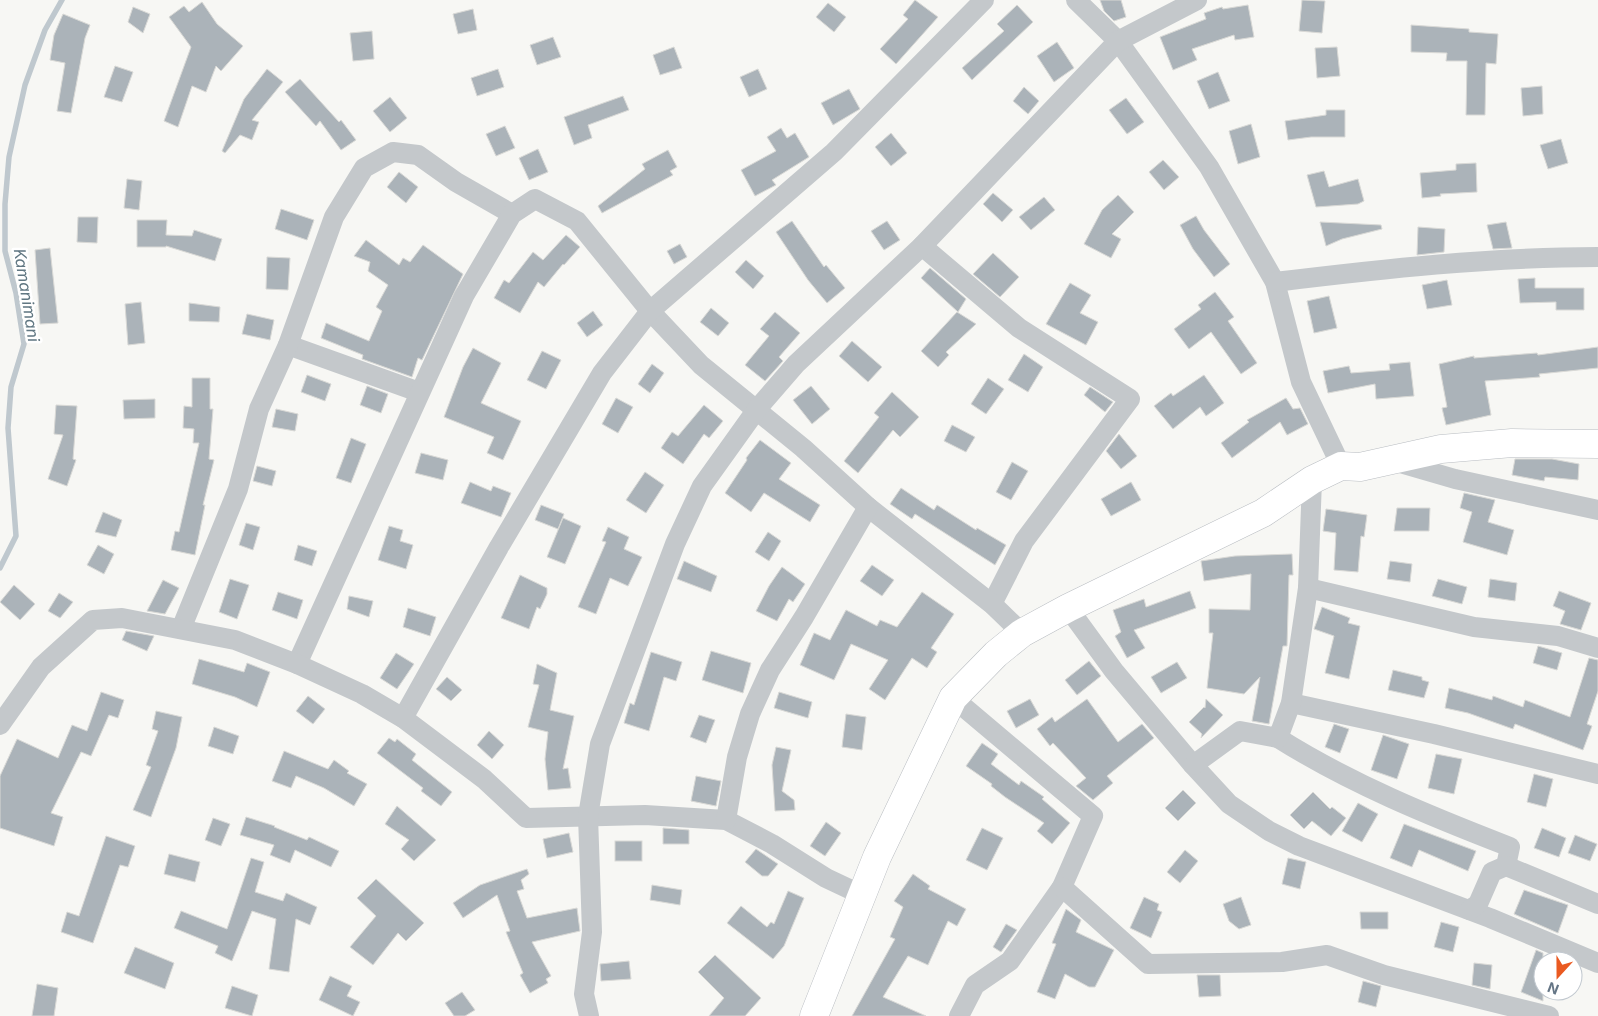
<svg xmlns="http://www.w3.org/2000/svg" width="1598" height="1016" font-family="Inter,sans-serif">
<style>
.lines{fill:none;stroke-linecap:round;stroke-linejoin:round}
.stream{stroke:#bfc8ce;stroke-width:5.5}
.building{fill:#abb3b9;stroke:#d9d9d6}
.secondary-casing{stroke:#b9bdc2;stroke-width:29}
.street{stroke:#c4c8cb;stroke-width:20}
.secondary{stroke:#fff;stroke-width:28}
.labels{text-anchor:middle;stroke-width:5;stroke-linejoin:round;paint-order:stroke}
.water-label{font-size:16px;font-style:italic;fill:#617782;stroke:#fff}
</style>
<rect width="100%" height="100%" fill="#f7f7f4"/>
<g class="lines">
<polyline class="stream" points="0,568 16,536 8,428 11,387 24,344 16,293 5,251 5,204 9,157 25,85 45,30 62,0"/>
</g>
<g class="building">
<polygon points="915,0 938,17 896,64 880,49 908,19 903,15"/>
<polygon points="1100,0 1121,0 1126,17 1114,21 1104,11"/>
<polygon points="1302,0 1325,1 1322,33 1299,31"/>
<polygon points="202,2 217,24 243,46 221,71 216,66 206,92 192,86 178,127 164,121 191,47 169,17 184,6 189,12"/>
<polygon points="828,3 846,17 834,32 816,17"/>
<polygon points="1017,5 1033,22 972,80 962,68 1004,31 997,24"/>
<polygon points="1248,5 1254,37 1235,40 1234,35 1192,49 1197,60 1173,70 1160,37 1206,19 1204,13 1222,7 1223,9"/>
<polygon points="133,7 150,14 143,33 128,22"/>
<polygon points="473,9 477,30 458,34 453,14"/>
<polygon points="63,14 90,25 85,38 71,113 57,111 65,63 50,60 54,35"/>
<polygon points="1411,25 1469,29 1469,32 1498,34 1496,64 1486,63 1485,115 1466,115 1467,61 1446,61 1447,53 1411,52"/>
<polygon points="372,31 374,59 353,61 350,33"/>
<polygon points="553,37 561,57 537,65 530,45"/>
<polygon points="1057,42 1074,68 1054,82 1037,56"/>
<polygon points="674,47 682,68 660,75 653,55"/>
<polygon points="1337,47 1340,76 1317,78 1315,48"/>
<polygon points="115,66 133,72 122,102 104,97"/>
<polygon points="267,69 283,82 252,120 259,122 252,140 240,135 225,153 222,151 244,99"/>
<polygon points="498,69 504,87 477,96 471,78"/>
<polygon points="758,69 767,89 749,97 740,77"/>
<polygon points="1218,72 1230,101 1209,109 1197,81"/>
<polygon points="300,79 339,122 341,120 356,140 341,150 320,121 316,126 285,92"/>
<polygon points="1542,86 1543,114 1523,116 1521,88"/>
<polygon points="1024,87 1039,101 1028,114 1013,101"/>
<polygon points="849,89 860,109 833,125 821,103"/>
<polygon points="623,96 629,110 588,125 592,138 574,145 564,117"/>
<polygon points="390,97 407,118 390,132 373,111"/>
<polygon points="1126,98 1144,122 1127,134 1109,110"/>
<polygon points="1326,110 1345,110 1345,137 1311,137 1288,140 1285,121 1326,115"/>
<polygon points="1251,124 1260,157 1238,164 1229,131"/>
<polygon points="505,126 515,148 496,156 486,134"/>
<polygon points="781,128 787,138 795,133 809,157 772,180 776,185 755,196 741,170 776,151 767,137"/>
<polygon points="891,133 907,153 891,166 875,147"/>
<polygon points="1561,139 1568,163 1548,169 1540,145"/>
<polygon points="538,149 548,172 529,180 519,158"/>
<polygon points="668,150 677,167 670,171 673,175 602,213 598,206 645,169 642,164"/>
<polygon points="1163,160 1179,177 1164,190 1149,172"/>
<polygon points="1476,163 1477,192 1440,194 1441,196 1422,198 1420,173 1456,170 1456,164"/>
<polygon points="1324,171 1329,187 1358,179 1364,201 1358,204 1316,207 1307,175"/>
<polygon points="399,172 418,187 406,203 387,187"/>
<polygon points="127,179 142,181 139,210 124,208"/>
<polygon points="993,193 1013,210 1002,222 983,204"/>
<polygon points="1118,195 1134,212 1112,234 1121,239 1111,258 1084,244 1102,210"/>
<polygon points="1044,197 1055,210 1031,230 1019,217"/>
<polygon points="281,209 314,220 307,240 275,229"/>
<polygon points="1196,216 1204,230 1230,264 1214,277 1193,249 1180,225"/>
<polygon points="78,217 98,217 97,243 77,242"/>
<polygon points="137,220 167,220 166,235 192,236 194,230 222,239 215,261 166,246 166,247 137,247"/>
<polygon points="792,221 824,267 826,265 845,288 827,303 808,280 776,232"/>
<polygon points="887,221 900,240 884,250 871,231"/>
<polygon points="1320,222 1381,225 1382,229 1342,239 1326,246"/>
<polygon points="1506,222 1512,248 1493,249 1487,225"/>
<polygon points="1418,227 1445,229 1444,252 1417,255"/>
<polygon points="566,235 580,247 564,265 563,264 544,287 538,282 520,313 494,298 504,280 509,283 533,252 543,260"/>
<polygon points="366,240 399,265 403,258 410,262 423,245 463,274 422,360 418,358 412,377 362,359 363,355 321,338 326,323 369,341 382,311 376,307 388,285 368,271 370,262 354,256"/>
<polygon points="680,244 687,257 674,264 667,251"/>
<polygon points="50,248 58,323 40,324 35,250"/>
<polygon points="993,253 1019,277 1000,297 973,274"/>
<polygon points="267,257 290,258 288,290 266,289"/>
<polygon points="746,260 764,276 753,289 735,272"/>
<polygon points="930,268 966,299 958,312 921,278"/>
<polygon points="1535,278 1535,288 1584,288 1584,310 1556,310 1556,302 1520,303 1518,279"/>
<polygon points="1447,280 1452,305 1427,309 1422,285"/>
<polygon points="1070,283 1091,295 1080,313 1098,322 1086,345 1046,324"/>
<polygon points="1215,292 1234,317 1228,321 1257,363 1241,374 1211,332 1189,349 1174,329 1201,309 1198,305"/>
<polygon points="1329,296 1337,328 1314,333 1307,301"/>
<polygon points="141,302 145,343 128,345 125,304"/>
<polygon points="189,303 220,307 219,322 189,321"/>
<polygon points="711,308 729,323 718,336 700,322"/>
<polygon points="593,311 603,325 587,337 577,323"/>
<polygon points="775,312 800,333 779,357 783,361 765,381 745,365 769,336 760,329"/>
<polygon points="957,312 976,324 946,352 949,355 938,367 921,351"/>
<polygon points="247,314 274,320 270,340 242,334"/>
<polygon points="852,341 882,367 868,382 839,356"/>
<polygon points="1598,347 1598,368 1539,374 1540,377 1485,381 1491,415 1446,425 1442,408 1447,407 1439,364 1474,356 1474,358 1537,353 1538,355"/>
<polygon points="473,348 501,363 481,403 521,421 503,460 487,453 494,437 444,417 463,367"/>
<polygon points="542,351 561,360 546,389 527,380"/>
<polygon points="1024,354 1043,367 1028,392 1008,380"/>
<polygon points="1410,362 1414,396 1376,399 1375,384 1328,393 1323,371 1349,366 1351,373 1390,370 1389,364"/>
<polygon points="652,364 664,373 650,393 638,384"/>
<polygon points="307,375 331,384 325,401 301,392"/>
<polygon points="1204,375 1224,403 1206,416 1200,407 1173,429 1154,406 1171,393 1173,396"/>
<polygon points="192,378 210,378 210,409 213,409 209,459 214,460 203,505 205,505 195,555 171,550 175,531 179,532 199,443 193,443 194,429 183,428 184,406 192,407"/>
<polygon points="988,378 1004,389 986,414 971,404"/>
<polygon points="367,386 388,394 381,413 360,405"/>
<polygon points="811,386 830,409 812,424 793,400"/>
<polygon points="1090,387 1113,402 1105,412 1084,395"/>
<polygon points="892,392 919,417 900,437 893,430 858,473 844,461 879,417 874,413"/>
<polygon points="616,398 633,407 618,433 602,424"/>
<polygon points="1286,398 1293,409 1300,408 1308,424 1287,435 1280,422 1232,458 1221,443 1249,422 1247,420"/>
<polygon points="155,399 155,418 124,419 123,400"/>
<polygon points="56,405 77,406 73,459 76,460 67,486 48,479 63,435 54,434"/>
<polygon points="704,405 723,421 709,438 704,434 683,464 661,448 672,432 678,436"/>
<polygon points="276,409 298,414 295,431 272,427"/>
<polygon points="952,425 975,437 966,452 944,441"/>
<polygon points="1119,434 1137,456 1121,469 1106,451"/>
<polygon points="351,438 366,444 351,483 336,478"/>
<polygon points="760,440 791,463 779,479 820,505 810,522 764,493 751,512 725,493 747,460 746,458"/>
<polygon points="421,453 448,460 443,480 415,473"/>
<polygon points="1515,459 1552,459 1579,464 1578,480 1545,477 1544,481 1512,475"/>
<polygon points="1012,462 1028,471 1011,500 996,492"/>
<polygon points="257,466 276,471 272,486 253,481"/>
<polygon points="645,472 664,485 646,513 626,500"/>
<polygon points="470,482 491,491 493,486 511,493 501,517 461,503"/>
<polygon points="1131,482 1141,500 1111,516 1101,499"/>
<polygon points="901,488 934,510 937,505 976,530 977,528 1006,545 995,565 915,514 912,519 890,504"/>
<polygon points="1464,493 1495,500 1488,522 1514,530 1507,555 1463,542 1472,512 1460,508"/>
<polygon points="541,505 564,514 558,529 535,520"/>
<polygon points="1397,508 1430,508 1429,531 1394,531"/>
<polygon points="1326,509 1367,515 1364,537 1361,536 1358,572 1334,570 1336,533 1323,531"/>
<polygon points="103,512 122,520 116,537 95,532"/>
<polygon points="563,518 581,526 565,564 547,557"/>
<polygon points="246,523 260,527 253,550 239,545"/>
<polygon points="389,526 403,530 400,541 413,545 406,569 378,560"/>
<polygon points="608,527 629,537 624,549 642,557 628,586 610,578 596,614 578,607 606,542 602,541"/>
<polygon points="768,532 781,541 769,561 755,552"/>
<polygon points="98,545 114,554 104,574 87,565"/>
<polygon points="298,545 317,551 312,566 294,560"/>
<polygon points="1292,554 1293,575 1289,575 1287,646 1283,646 1269,724 1252,721 1260,677 1244,694 1207,688 1213,633 1209,633 1209,609 1250,610 1251,574 1204,581 1201,561 1235,556"/>
<polygon points="684,561 717,576 711,592 677,579"/>
<polygon points="1390,561 1412,564 1410,582 1387,579"/>
<polygon points="872,565 894,580 882,596 860,581"/>
<polygon points="782,567 805,584 793,602 789,599 777,621 756,611 769,586"/>
<polygon points="520,575 547,588 547,594 540,609 537,607 529,629 501,618"/>
<polygon points="230,579 249,585 237,619 219,612"/>
<polygon points="1438,579 1467,587 1462,604 1432,596"/>
<polygon points="1490,579 1517,583 1515,601 1488,597"/>
<polygon points="163,580 179,588 165,614 147,611"/>
<polygon points="14,585 35,604 20,620 0,602"/>
<polygon points="1190,591 1196,608 1134,630 1145,648 1127,658 1115,636 1121,632 1113,610 1144,599 1146,607"/>
<polygon points="1559,591 1591,603 1581,630 1560,624 1565,611 1553,606"/>
<polygon points="278,592 303,600 297,619 272,610"/>
<polygon points="922,592 954,614 931,648 937,652 927,668 912,658 885,700 869,689 888,660 851,644 834,680 800,665 814,633 830,640 846,610 877,626 880,620 897,627"/>
<polygon points="59,593 73,602 60,618 48,611"/>
<polygon points="349,596 373,601 369,617 347,609"/>
<polygon points="1322,607 1350,618 1348,623 1360,626 1349,679 1325,673 1334,636 1314,629"/>
<polygon points="408,608 436,617 430,636 403,627"/>
<polygon points="126,631 154,636 147,651 122,640"/>
<polygon points="1538,646 1562,653 1557,670 1533,663"/>
<polygon points="711,651 751,663 743,693 702,680"/>
<polygon points="651,652 682,662 676,681 664,677 649,731 624,723 630,703 634,705"/>
<polygon points="396,653 414,664 397,689 380,678"/>
<polygon points="1589,658 1598,660 1598,691 1587,724 1592,726 1583,750 1515,724 1513,729 1468,713 1445,708 1449,688 1492,700 1493,696 1523,707 1525,700 1570,717"/>
<polygon points="199,659 244,672 247,663 270,672 257,707 235,697 192,684"/>
<polygon points="1089,661 1101,676 1077,695 1065,680"/>
<polygon points="1177,662 1187,678 1161,693 1151,677"/>
<polygon points="537,664 557,673 550,710 574,716 563,769 568,768 571,788 548,790 545,759 548,732 528,727 539,685 533,684"/>
<polygon points="1393,670 1422,677 1422,680 1429,682 1424,698 1388,690"/>
<polygon points="447,677 462,690 451,701 436,689"/>
<polygon points="101,692 124,700 118,718 109,715 91,756 81,752 51,813 63,817 54,846 0,828 0,776 17,739 58,758 72,725 87,731"/>
<polygon points="779,692 812,702 808,718 774,708"/>
<polygon points="308,696 325,709 313,724 296,711"/>
<polygon points="1030,699 1039,715 1016,728 1007,711"/>
<polygon points="1087,699 1118,742 1142,724 1154,738 1107,776 1113,783 1093,800 1076,786 1086,778 1053,743 1050,746 1037,729 1052,717 1055,722"/>
<polygon points="1206,699 1223,715 1201,738 1202,734 1189,722 1204,707 1205,708"/>
<polygon points="156,711 182,717 176,748 151,817 133,810 151,767 146,765 158,731 152,729"/>
<polygon points="846,714 866,717 862,750 842,747"/>
<polygon points="699,715 715,720 706,743 690,737"/>
<polygon points="1334,724 1349,729 1340,753 1325,747"/>
<polygon points="214,727 239,736 233,754 208,746"/>
<polygon points="489,731 504,745 492,759 477,745"/>
<polygon points="1383,735 1409,744 1397,779 1371,770"/>
<polygon points="389,738 395,742 397,739 416,754 412,760 452,792 441,806 421,791 423,788 377,753"/>
<polygon points="982,743 998,754 991,764 1019,785 1021,781 1044,797 1042,799 1070,823 1052,844 1037,831 1044,823 1005,797 991,786 992,784 966,766"/>
<polygon points="776,747 791,750 782,791 794,800 795,810 775,811 772,765"/>
<polygon points="284,751 328,769 334,760 349,771 347,773 367,784 354,806 324,788 296,776 291,788 272,781"/>
<polygon points="1436,754 1462,759 1454,794 1428,788"/>
<polygon points="1534,774 1553,779 1546,807 1527,802"/>
<polygon points="696,776 721,781 716,806 691,801"/>
<polygon points="1183,790 1196,803 1178,821 1165,808"/>
<polygon points="1313,792 1330,809 1332,807 1346,818 1331,836 1312,821 1304,829 1290,815"/>
<polygon points="1358,803 1378,814 1362,842 1342,831"/>
<polygon points="397,806 436,840 414,861 401,849 409,840 385,824"/>
<polygon points="246,817 275,826 274,827 307,840 309,837 339,851 331,867 295,850 290,863 270,855 274,845 240,835"/>
<polygon points="213,818 230,824 221,846 205,840"/>
<polygon points="826,822 841,833 825,856 810,846"/>
<polygon points="1404,824 1476,851 1468,871 1419,850 1412,867 1390,858"/>
<polygon points="663,828 689,830 689,844 663,844"/>
<polygon points="982,828 1003,838 987,870 966,860"/>
<polygon points="1542,828 1566,838 1559,857 1534,848"/>
<polygon points="569,833 573,852 547,858 543,839"/>
<polygon points="1575,835 1597,844 1590,861 1568,853"/>
<polygon points="106,836 135,846 128,867 120,865 93,943 61,932 67,912 79,916"/>
<rect x="615" y="841" width="27" height="20"/>
<polygon points="756,849 778,864 768,876 762,876 745,862"/>
<polygon points="1185,850 1198,861 1180,883 1167,872"/>
<polygon points="169,854 200,862 195,882 164,874"/>
<polygon points="251,858 264,862 255,892 283,901 286,893 317,907 310,925 296,919 289,972 269,969 276,919 252,911 232,961 215,953 218,946 174,928 181,911 227,929"/>
<polygon points="1288,858 1306,862 1300,889 1282,884"/>
<polygon points="527,869 529,874 521,880 524,889 517,891 527,918 577,908 580,931 532,942 551,976 546,979 548,983 530,993 520,975 523,973 506,932 510,931 497,895 463,918 453,903 480,885"/>
<polygon points="913,874 930,886 928,889 966,909 957,926 948,921 928,965 908,956 883,997 926,1016 852,1016 895,939 890,937 903,907 894,901"/>
<polygon points="376,879 424,923 406,941 398,933 373,965 350,947 376,916 357,898"/>
<polygon points="652,885 682,890 680,905 650,900"/>
<polygon points="1524,890 1568,905 1558,933 1514,914"/>
<polygon points="788,891 804,898 784,946 773,959 727,923 741,906 767,927 771,922 774,924"/>
<polygon points="1144,897 1159,904 1157,910 1162,912 1151,938 1130,928"/>
<polygon points="1241,897 1251,925 1239,929 1229,921 1223,904"/>
<polygon points="1066,909 1081,920 1076,932 1114,950 1095,987 1089,987 1065,974 1055,999 1037,992 1056,944 1052,943"/>
<polygon points="1360,912 1388,912 1388,929 1361,929"/>
<polygon points="1441,922 1459,927 1453,952 1434,947"/>
<polygon points="1006,924 1017,930 1001,952 993,947"/>
<polygon points="135,947 174,963 165,989 124,973"/>
<polygon points="1536,950 1543,953 1543,1001 1521,992"/>
<polygon points="715,955 761,998 745,1016 709,1016 724,998 698,972"/>
<polygon points="629,961 631,979 601,981 600,964"/>
<polygon points="1474,963 1492,965 1490,989 1472,985"/>
<polygon points="1197,975 1220,975 1221,996 1199,997"/>
<polygon points="330,976 352,986 347,996 360,1002 353,1016 319,1000"/>
<polygon points="1363,981 1381,986 1376,1007 1358,1002"/>
<polygon points="37,984 58,988 54,1016 32,1016"/>
<polygon points="232,986 258,995 252,1016 225,1008"/>
<polygon points="462,992 475,1010 465,1016 454,1016 445,1003"/>
</g>
<g class="lines">
<g class="secondary-casing">
<polyline id="secondary" points="814,1016 877,857 953,698 996,654 1022,633 1068,608 1263,513 1312,480 1341,466 1360,467 1441,449 1512,443 1598,444"/>
</g>
<g class="street">
<polyline points="1076,0 1118,41 1209,167 1275,282 1301,382 1341,466"/>
<polyline points="922,246 1019,328 1130,399 1024,541 992,604"/>
<path d="M1275,282C1382,269 1490,257 1598,257"/>
<polyline points="288,345 419,392"/>
<polyline points="1393,461 1455,479 1598,510"/>
<polyline points="1308,588 1474,627 1558,636 1598,648"/>
<polyline points="1068,608 1114,671 1193,765 1229,804 1269,831 1299,846 1490,918 1598,963"/>
<polyline points="181,629 238,489 259,409 288,345 334,217 364,168 393,152 418,155 456,182 512,214"/>
<polyline points="297,664 464,296 512,214 535,199 577,221 650,311 701,365 803,448 868,507 992,604 1022,633"/>
<polyline points="953,698 1093,816 1062,887 1010,961 975,985 959,1016"/>
<polyline points="1291,703 1434,734 1598,774"/>
<polyline points="403,718 499,547 602,373 650,311 834,152 984,0"/>
<polyline points="0,725 41,667 93,620 122,618 235,640 297,664 362,694 403,718 484,779 526,818 645,815 726,820 772,844 826,878 862,895"/>
<path d="M1278,738C1351,784 1430,816 1510,847L1506,866"/>
<polyline points="1193,765 1240,731 1278,738 1291,703 1308,588 1312,480"/>
<polyline points="726,820 737,757 750,714 770,670 804,617 868,507"/>
<polyline points="1062,887 1148,964 1282,962 1327,955 1384,975 1549,1016"/>
<polyline points="1469,910 1478,904 1492,872 1506,866 1598,904"/>
<polyline points="589,1016 584,994 592,932 588,816 600,744 675,544 702,486 757,409 796,364 922,246 1118,41 1197,0"/>
</g>
<use href="#secondary" class="secondary"/>
</g>
<g class="labels">
<g class="water-label">
<text transform="translate(27 295) rotate(81)" y="6">Kamanimani</text>
</g>
</g>
<g transform="translate(1558 976) rotate(201)"><circle r="24" fill="#ffffff" stroke="#c1c8cf"/>
<path d="M0-4L9 19L0 12L-9 19Z" fill="#ea5a21"/>
<text y="-8" font-size="14" font-weight="bold" text-anchor="middle" fill="#657686">N</text>
</g>
</svg>
